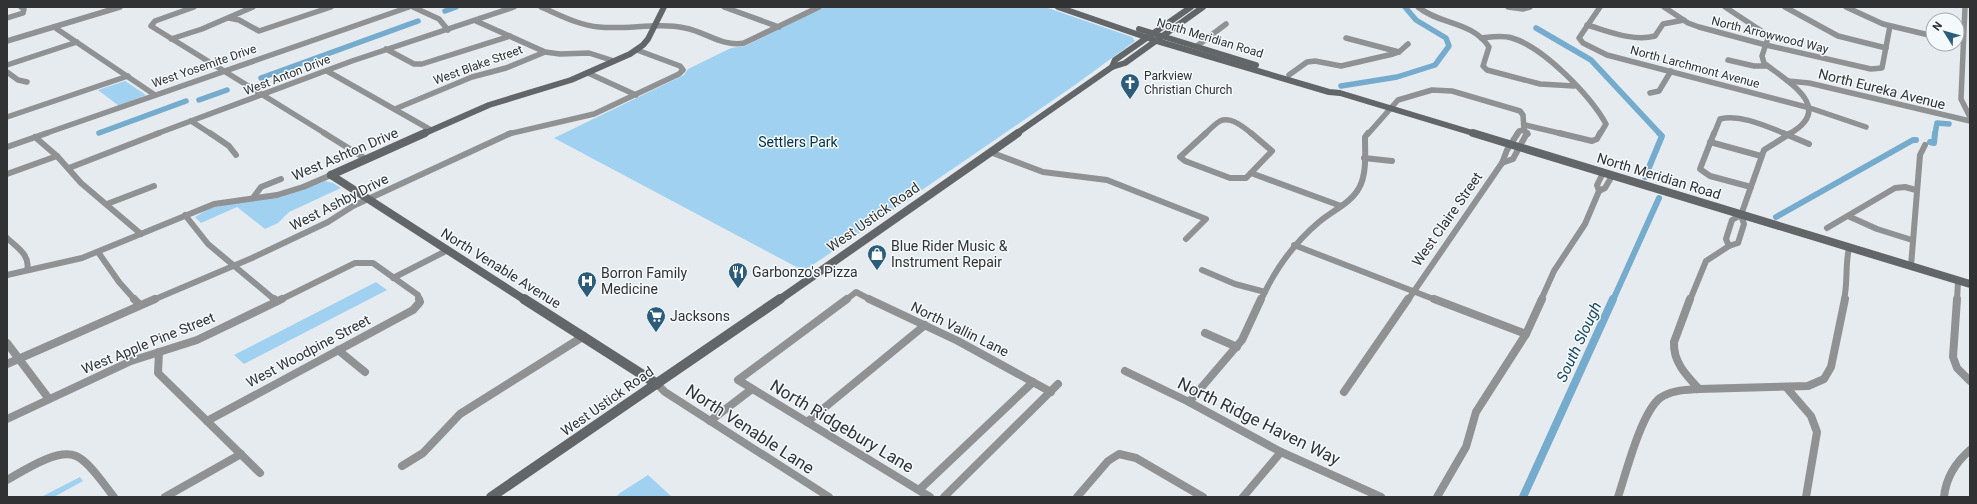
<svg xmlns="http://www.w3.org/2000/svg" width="1977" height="504" font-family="Roboto,sans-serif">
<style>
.green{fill:#a1d1f1}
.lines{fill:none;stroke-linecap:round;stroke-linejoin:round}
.canal-far2{stroke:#75abcd;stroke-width:5.5}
.canal-far1{stroke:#75abcd;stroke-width:6}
.canal{stroke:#75abcd;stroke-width:8}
.street-far2{stroke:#8f9192;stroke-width:5.5}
.street-far1{stroke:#8f9192;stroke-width:6}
.street{stroke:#8f9192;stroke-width:8}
.secondary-far2{stroke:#636668;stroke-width:6}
.secondary-far1{stroke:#636668;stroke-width:8}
.secondary{stroke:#636668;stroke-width:10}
.labels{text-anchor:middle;stroke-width:3;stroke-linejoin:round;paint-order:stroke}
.far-street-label{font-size:12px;fill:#303233;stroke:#f4f9fc}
.far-poi-label{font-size:12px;fill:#303233;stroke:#f4f9fc;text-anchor:start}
.street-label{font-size:14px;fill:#303233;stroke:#f4f9fc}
.park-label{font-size:14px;fill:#013148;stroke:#f4f9fc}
.poi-label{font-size:14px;fill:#303233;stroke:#f4f9fc;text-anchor:start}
.water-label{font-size:15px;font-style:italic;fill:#1b465f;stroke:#f4f9fc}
.near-street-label{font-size:17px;fill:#303233;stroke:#f4f9fc}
</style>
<rect width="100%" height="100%" fill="#e6ebef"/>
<g class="green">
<polygon points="824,7 1045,7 1132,37 1135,41 1075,85 804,271 554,138 684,75 688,69 731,48 745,46"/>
<polygon points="125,81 146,95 119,106 98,90"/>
<polygon points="325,181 333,183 341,188 289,212 278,223 265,229 237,207 201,223 195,217 210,208 301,190"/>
<polygon points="376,282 387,290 244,364 234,355"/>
<polygon points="648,475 672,497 616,497 620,493"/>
<polygon points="80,477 83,481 54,497 41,497"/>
</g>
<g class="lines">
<g class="canal-far2">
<polyline points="445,11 456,7"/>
<polyline points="1536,28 1591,60 1660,134"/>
<polyline points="261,78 418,21"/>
<polyline points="1341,86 1397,77 1435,65 1449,46 1446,38 1416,20 1405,7"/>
<polyline points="199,100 227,90"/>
<polyline points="99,133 186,101"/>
<polyline points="1935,134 1937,123 1949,124"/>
</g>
<g class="canal-far1">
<polyline points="1930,142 1934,143 1935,133"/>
<polyline points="1645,177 1662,136 1659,133"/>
<polyline points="1776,217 1913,140 1916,140"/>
<polyline points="1613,300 1659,198"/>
</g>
<polyline class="canal" points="1523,497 1613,299"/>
<g class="street-far2">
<polyline points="194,7 155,21 151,26 326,134"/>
<polyline points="413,7 439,19 448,30"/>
<path d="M541,7C560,15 578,25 599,27C628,30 657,22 685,28C706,32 722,47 744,43L819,7"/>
<polyline points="724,7 779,27"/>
<path d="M1418,7C1440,25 1472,21 1489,47L1483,66L1487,70L1540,84L1574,86"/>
<polyline points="1508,7 1523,9 1530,7"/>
<polyline points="1600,7 1579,38 1583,43 1607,55 1810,108 1866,127"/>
<polyline points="1664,7 1688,23 1699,27 1766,45 1871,69 1882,68 1890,26"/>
<path d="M1725,7L1766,34L1768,38L1762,56L1764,63C1788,82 1836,108 1789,134"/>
<polyline points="1785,7 1838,36 1886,48"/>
<polyline points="1846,7 1883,24 1933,36"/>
<polyline points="1965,7 1961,99 1970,117"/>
<polyline points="7,18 23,13 24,9 21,7"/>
<polyline points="229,18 239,20 259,31 331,7"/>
<polyline points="476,21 545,52 560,54 589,53 614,61"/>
<path d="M1587,25C1608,31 1633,42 1655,36L1663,24L1684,20"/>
<polyline points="54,27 155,95"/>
<polyline points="1346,38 1399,52"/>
<path d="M1481,38C1491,37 1502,35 1512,38C1543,47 1590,95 1606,124L1600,134"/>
<polyline points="171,39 202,29 253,7"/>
<polyline points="7,41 120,7"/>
<polyline points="1197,46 1226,24"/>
<polyline points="386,49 414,64 422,64 510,36"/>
<polyline points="1728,60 1754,66 1766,66"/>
<polyline points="7,65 77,42"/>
<polyline points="327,71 431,130"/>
<polyline points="7,72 18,80 27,82"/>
<polyline points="588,73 636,95"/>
<polyline points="1289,75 1307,62 1315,61 1341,66 1393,54 1399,52 1408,44"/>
<polyline points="1788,81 1809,83 1970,121"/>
<polyline points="1650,93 1659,91 1671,71"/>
<polyline points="395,109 472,77 506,68 545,52"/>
<polyline points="7,117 128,76"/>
<polyline points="191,121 211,134"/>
<polyline points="1525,125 1563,134"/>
<polyline points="44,134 409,7"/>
<polyline points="156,134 352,61 514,7"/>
<polyline points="508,134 594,114 679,74 683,70 680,66 637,50"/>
<path d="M1205,134C1209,130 1215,124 1220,121C1231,116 1245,128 1252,134"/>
<polyline points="1368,134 1398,100 1432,90 1452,91 1520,111 1523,115 1524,130"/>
<polyline points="1517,134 1519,131 1524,130 1528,134"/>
<path d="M1714,134L1720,119C1741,114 1766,126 1786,134"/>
</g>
<g class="street-far1">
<polyline points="210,133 229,146 236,155"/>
<polyline points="324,133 366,159"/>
<polyline points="1206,133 1180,157 1185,161 1230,178 1246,178 1272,151 1251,133"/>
<polyline points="1518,133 1507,150 1502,163 1513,159 1527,133"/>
<polyline points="1559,133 1592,141 1597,139 1600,133"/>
<polyline points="1714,133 1700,169 1710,176 1751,187"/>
<polyline points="1783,133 1809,144"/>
<polyline points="35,137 57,156 81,183 141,234"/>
<polyline points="1710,142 1761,156"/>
<polyline points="7,147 47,133"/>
<polyline points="990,152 1043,172 1107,180 1206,219 1186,239"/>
<polyline points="1364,158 1392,161"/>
<polyline points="69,168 159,133"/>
<polyline points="1251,173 1341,206"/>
<polyline points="1603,173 1597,185 1599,191 1605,188 1612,176"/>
<polyline points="7,174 57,156"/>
<polyline points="253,198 261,187 281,179"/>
<polyline points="107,204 154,186"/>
<polyline points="185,215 208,244 275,300"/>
<polyline points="1741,215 1764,150 1791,133"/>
<polygon points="1741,215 1744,224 1738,243 1729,246 1726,239 1732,220"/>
<polyline points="1848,216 1877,229 1912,240"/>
<polyline points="1827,228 1895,188 1905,187 1916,190"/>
<path d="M7,238C16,247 31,255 27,270"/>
<polyline points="1294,245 1436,300"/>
<polyline points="98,252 119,282 135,300"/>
<polyline points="1911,266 1920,155 1925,145"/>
<polyline points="1202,270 1235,284 1265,292"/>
<polyline points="7,275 82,258 214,204 277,195 303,187 331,175"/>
<polyline points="393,278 448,250"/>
<polyline points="153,300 252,258 328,222 353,206 511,133"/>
<polyline points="280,300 355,263 373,263 418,295 419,300"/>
<polyline points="846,300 856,292 871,300"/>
<path d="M1261,300C1275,269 1293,244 1319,222C1332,211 1351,203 1359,188C1367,174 1365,153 1365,137L1368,133"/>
<polyline points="1408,300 1502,163"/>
<polyline points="1541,300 1554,271 1585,224 1599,191"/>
<polyline points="1690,300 1706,261 1729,246"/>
<path d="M1844,300C1848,282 1845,265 1849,248"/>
<polyline points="1957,300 1958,281"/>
</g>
<g class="street">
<polyline points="134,299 140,305"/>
<polyline points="274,299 277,301"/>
<polyline points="847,299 738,380 930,497"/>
<polyline points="869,299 958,341 1051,392"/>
<polyline points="1434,299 1526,334"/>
<polyline points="1957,299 1953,357 1957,368 1970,381"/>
<polyline points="1205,333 1237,347"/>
<polyline points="7,343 49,399"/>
<polyline points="338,350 365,372"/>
<polyline points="159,352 158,373 260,473"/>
<polyline points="7,364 155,299"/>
<polyline points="1125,371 1189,402 1281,452 1381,497"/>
<polyline points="657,384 665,392 829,497"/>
<polyline points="1786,387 1811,416 1817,432 1806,497"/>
<polyline points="1699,389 1808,386 1824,379 1831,367 1845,299"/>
<polyline points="1344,392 1408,299"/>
<polyline points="1189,402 1242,340 1261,299"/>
<polyline points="7,419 131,361 197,340 282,299"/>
<polyline points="207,421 413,310 420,302 419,299"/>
<polyline points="710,421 752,389"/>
<polyline points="807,422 925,325"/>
<polyline points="402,466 423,453 460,414 584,336"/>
<path d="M7,480C23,471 57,448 76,456C89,461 105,486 114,497"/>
<polyline points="919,490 1033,382"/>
<polyline points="165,497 241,454"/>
<polyline points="944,497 1058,384"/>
<polyline points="1077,497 1108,461 1119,454 1136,458 1203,497"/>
<polyline points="1243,497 1281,452"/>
<polyline points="1437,497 1466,447 1476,412 1526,334 1542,299"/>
<path d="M1618,497C1626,473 1641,413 1660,398C1671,390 1686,390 1699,389C1686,375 1673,362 1674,342L1690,299"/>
<path d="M1944,497C1946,477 1955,463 1970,450"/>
</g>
<g class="secondary-far2">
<polyline points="1058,7 1157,41 1329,92 1340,93 1476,134"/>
<polyline points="1139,29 1256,65"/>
<polyline points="1112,67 1115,60 1191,7"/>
<polyline points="423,134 489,105 571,80 630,54 643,45 648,39 664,7"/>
<polyline points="1016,134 1112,67 1125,63 1203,7"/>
</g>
<g class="secondary-far1">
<polyline points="1473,133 1970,284"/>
<polyline points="331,175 525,300"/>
<polyline points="331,175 425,133"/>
<polyline points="779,300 1018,133"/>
</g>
<g class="secondary">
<polyline points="524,299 657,384"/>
<polyline points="491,497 780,299"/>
</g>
</g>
<defs>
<g id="church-pin" transform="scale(1)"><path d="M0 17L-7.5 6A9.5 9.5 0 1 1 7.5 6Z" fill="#2b5d7a" stroke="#f4f9fc"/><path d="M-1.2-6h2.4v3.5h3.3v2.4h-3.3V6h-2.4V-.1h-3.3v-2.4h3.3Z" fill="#fff"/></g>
<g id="shop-pin" transform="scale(1)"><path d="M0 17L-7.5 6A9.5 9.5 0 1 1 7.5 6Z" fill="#2b5d7a" stroke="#f4f9fc"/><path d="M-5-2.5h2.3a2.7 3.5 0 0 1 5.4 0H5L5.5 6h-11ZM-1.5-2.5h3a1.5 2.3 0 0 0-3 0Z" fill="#fff"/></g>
<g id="restaurant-pin" transform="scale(1)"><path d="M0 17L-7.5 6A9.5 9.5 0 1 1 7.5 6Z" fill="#2b5d7a" stroke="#f4f9fc"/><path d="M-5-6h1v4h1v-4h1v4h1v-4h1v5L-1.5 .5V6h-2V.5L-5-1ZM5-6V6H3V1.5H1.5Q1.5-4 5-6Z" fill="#fff"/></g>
<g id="hospital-pin" transform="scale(1)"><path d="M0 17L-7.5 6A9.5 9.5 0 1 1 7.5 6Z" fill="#2b5d7a" stroke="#f4f9fc"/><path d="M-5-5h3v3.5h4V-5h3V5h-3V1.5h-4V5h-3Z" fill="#fff"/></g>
<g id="supermarket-pin" transform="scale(1)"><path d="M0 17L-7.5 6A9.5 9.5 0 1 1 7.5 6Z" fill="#2b5d7a" stroke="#f4f9fc"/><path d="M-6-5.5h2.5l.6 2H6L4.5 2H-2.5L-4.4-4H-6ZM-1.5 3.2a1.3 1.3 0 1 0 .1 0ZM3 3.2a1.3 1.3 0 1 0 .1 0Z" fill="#fff"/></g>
</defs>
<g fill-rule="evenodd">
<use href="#church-pin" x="1130" y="83"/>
<use href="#shop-pin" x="877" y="254"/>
<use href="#restaurant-pin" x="738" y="272"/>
<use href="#hospital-pin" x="587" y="281"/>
<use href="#supermarket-pin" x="656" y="316"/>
</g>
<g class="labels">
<g class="far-street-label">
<text transform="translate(1770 35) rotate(14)" y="4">North Arrowwood Way</text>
<text transform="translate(1210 38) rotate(17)" y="4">North Meridian Road</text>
<text transform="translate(478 65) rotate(-20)" y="4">West Blake Street</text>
<text transform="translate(204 66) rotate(-19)" y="4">West Yosemite Drive</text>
<text transform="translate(1695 67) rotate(15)" y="4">North Larchmont Avenue</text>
<text transform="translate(287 75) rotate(-21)" y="4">West Anton Drive</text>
</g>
<g class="far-poi-label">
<text x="1144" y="80">Parkview<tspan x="1144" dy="14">Christian Church</tspan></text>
</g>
<g class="street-label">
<text transform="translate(1882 89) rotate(14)" y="5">North Eureka Avenue</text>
<text transform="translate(345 154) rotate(-23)" y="5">West Ashton Drive</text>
<text transform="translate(1659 176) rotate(17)" y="5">North Meridian Road</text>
<text transform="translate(339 202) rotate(-27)" y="5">West Ashby Drive</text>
<text transform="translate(873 217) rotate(-35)" y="5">West Ustick Road</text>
<text transform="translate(1447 219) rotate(-55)" y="5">West Claire Street</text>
<text transform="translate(501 268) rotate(32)" y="5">North Venable Avenue</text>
<text transform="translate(960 329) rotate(26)" y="5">North Vallin Lane</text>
<text transform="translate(148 343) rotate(-22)" y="5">West Apple Pine Street</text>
<text transform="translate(308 351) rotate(-28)" y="5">West Woodpine Street</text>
<text transform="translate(607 401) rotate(-35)" y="5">West Ustick Road</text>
</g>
<g class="park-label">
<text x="798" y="147">Settlers Park</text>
</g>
<g class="poi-label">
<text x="891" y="251">Blue Rider Music &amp;<tspan x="891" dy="16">Instrument Repair</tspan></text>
<text x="752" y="277">Garbonzo's Pizza</text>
<text x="601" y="278">Borron Family<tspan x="601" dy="16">Medicine</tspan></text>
<text x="670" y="321">Jacksons</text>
</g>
<g class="water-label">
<text transform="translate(1579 342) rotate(-65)" y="5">South Slough</text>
</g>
<g class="near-street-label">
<text transform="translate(1259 421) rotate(26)" y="6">North Ridge Haven Way</text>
<text transform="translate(842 426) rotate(31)" y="6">North Ridgebury Lane</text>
<text transform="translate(750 429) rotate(33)" y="6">North Venable Lane</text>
</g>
</g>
<rect width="1977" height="504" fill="none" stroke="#303233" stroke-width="16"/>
<g transform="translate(1945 32) rotate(307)"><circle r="19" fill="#f4f9fc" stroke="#a6a9ac"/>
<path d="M0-3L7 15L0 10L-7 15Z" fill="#2b5d7a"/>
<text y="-6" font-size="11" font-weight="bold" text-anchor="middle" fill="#303233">N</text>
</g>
</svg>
